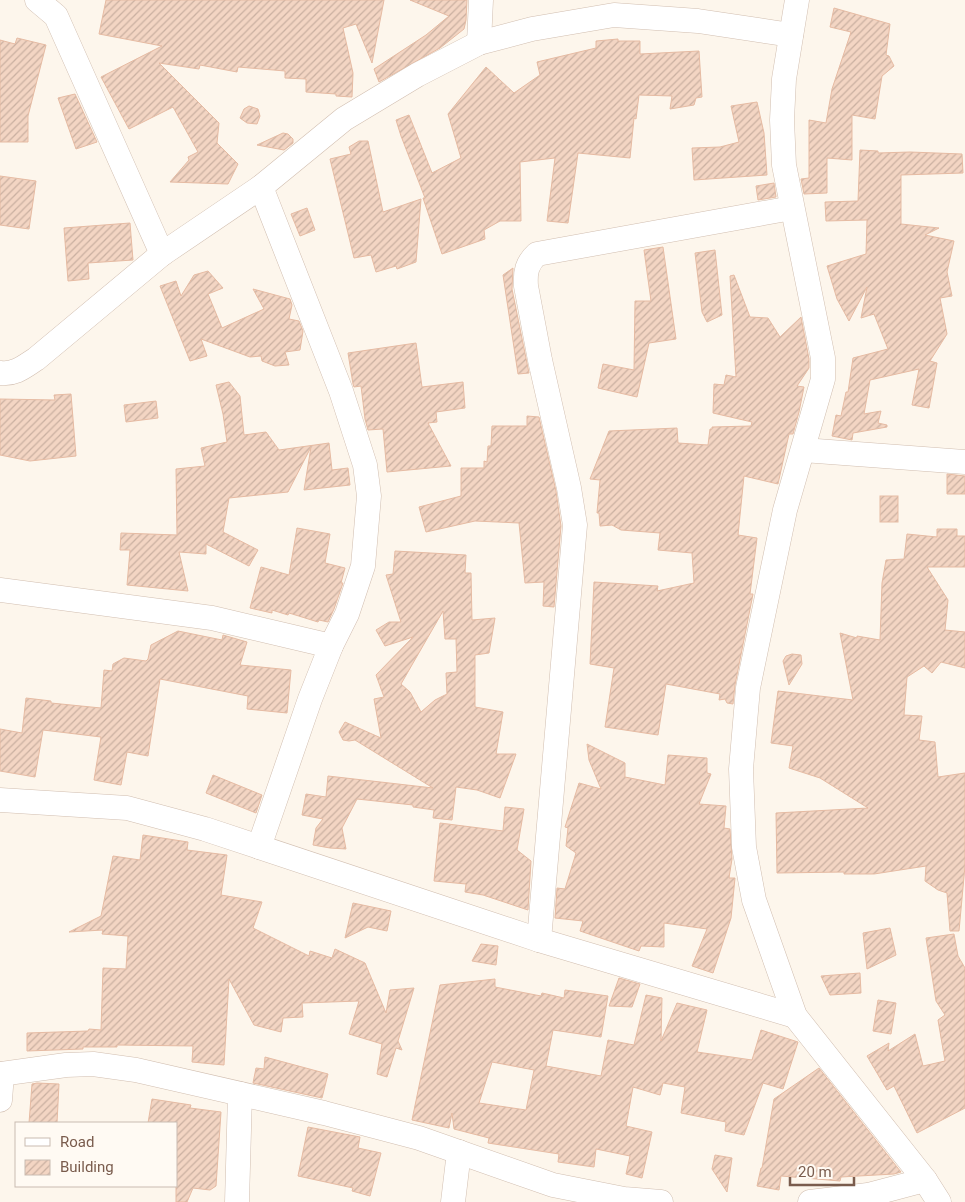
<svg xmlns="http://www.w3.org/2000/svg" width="965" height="1202" font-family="Roboto,sans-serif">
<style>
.building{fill:url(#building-hatch);stroke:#e6bba3;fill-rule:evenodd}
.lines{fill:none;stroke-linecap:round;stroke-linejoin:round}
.minor-casing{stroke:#d1beb0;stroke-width:25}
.minor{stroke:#fff;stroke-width:24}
</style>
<defs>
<pattern id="building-hatch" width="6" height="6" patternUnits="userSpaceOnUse" patternTransform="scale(1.25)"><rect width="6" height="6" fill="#f3d5c3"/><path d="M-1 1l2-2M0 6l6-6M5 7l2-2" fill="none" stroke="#cab0a1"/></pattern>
</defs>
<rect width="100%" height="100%" fill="#fdf6ec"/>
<g class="building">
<polygon points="106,0 384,0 372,63 356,24 343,28 353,73 352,97 336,96 336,94 306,92 306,79 285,78 285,71 238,67 237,72 200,65 199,69 159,63 219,123 217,143 238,164 228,184 170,182 189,160 188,157 198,152 173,107 129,129 101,77 162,46 99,34"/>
<polygon points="410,0 467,0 466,20 464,29 440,48 379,82 374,69 426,35 449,16"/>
<polygon points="834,8 890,24 886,55 889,56 894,66 882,76 875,119 852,115 852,160 827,158 827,193 804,194 801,179 809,178 809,120 826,123 832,89 851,32 830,27"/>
<polygon points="17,38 46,45 28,116 28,142 0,142 0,40 15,44"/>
<polygon points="618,39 618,41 640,41 640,54 699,51 702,97 696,98 694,105 670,109 672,96 639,95 636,119 634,118 630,158 578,153 568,223 547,221 555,158 520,162 521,221 500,221 484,230 485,239 442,254 423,198 425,198 401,136 396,120 409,115 432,173 461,158 448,114 486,67 514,93 540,75 537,62 596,48 596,41"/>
<polygon points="75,94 97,142 76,149 58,98"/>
<polygon points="757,102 764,133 767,175 694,180 692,148 720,147 739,142 731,106"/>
<polygon points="249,106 258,109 260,116 257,124 247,123 240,118 244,109"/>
<polygon points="283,133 288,134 293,139 293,143 284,150 257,145"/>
<polygon points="359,141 368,141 383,212 421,199 416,262 397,269 396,266 376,272 371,255 354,258 330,159 351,154 349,147"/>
<polygon points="860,150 878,151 878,153 910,152 962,154 963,173 901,175 901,224 939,228 925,235 954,241 947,272 952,296 940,298 947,334 930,361 937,363 929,408 912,405 919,369 870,380 864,414 881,411 878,423 887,425 887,427 853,433 852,440 832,436 836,415 841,416 846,392 848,392 853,358 888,349 874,314 861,318 867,287 849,321 837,299 827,266 866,254 867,220 826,221 825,202 858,201"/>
<polygon points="0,176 36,181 29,229 0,225"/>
<polygon points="774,183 776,197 758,200 756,186"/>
<polygon points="307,208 315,230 300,236 291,214"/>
<polygon points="130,223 133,260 88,263 89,279 68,281 64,228"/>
<polygon points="663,247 676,339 649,343 637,397 598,388 603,364 634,370 635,301 651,301 644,250"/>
<polygon points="715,250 722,315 707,322 702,312 695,253"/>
<polygon points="513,268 512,289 529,373 518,374 503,275"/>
<polygon points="208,271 223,288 208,294 222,328 264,309 253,289 290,299 292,305 289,319 299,321 303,331 300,350 285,352 289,365 275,366 262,361 261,356 250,357 201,339 207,356 190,361 160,286 176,281 181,296 194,275"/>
<polygon points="734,275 750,317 768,318 780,337 801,317 809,359 809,368 797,386 804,387 799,412 793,434 789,434 778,484 744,476 738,535 757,538 750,594 753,594 735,685 733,704 727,703 725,699 719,700 720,694 666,684 658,735 605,727 614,668 590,664 594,582 658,586 657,591 694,583 692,553 658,550 660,533 621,530 612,525 600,526 599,513 597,513 600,480 590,479 609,431 677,428 678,443 708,445 710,429 712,429 712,427 751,426 752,422 713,413 714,384 724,385 726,375 736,377 730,276"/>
<polygon points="416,343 422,387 463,382 465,408 436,412 437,422 428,423 451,466 387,472 383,429 368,430 365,419 361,386 354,387 353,384 348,353"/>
<polygon points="229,382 240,396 244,435 266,432 279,450 329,443 332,470 348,468 350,485 304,490 311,447 288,492 229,498 223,532 258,550 249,566 206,544 206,554 179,552 188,591 127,585 130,550 120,550 121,533 177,535 176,469 205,466 201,448 227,442 223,414 216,385"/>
<polygon points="71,394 76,456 30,461 0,455 0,399 55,400 54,395"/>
<polygon points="156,401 158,418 126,422 124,405"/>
<polygon points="527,416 539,417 556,491 561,526 554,607 543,606 544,582 525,583 519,523 475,521 426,532 419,507 461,496 461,468 484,468 484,461 487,462 488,446 491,446 492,426 527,426"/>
<polygon points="947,474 965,476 965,494 947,494"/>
<rect x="880" y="496" width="18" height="26"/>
<polygon points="297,528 330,534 325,563 345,568 341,583 343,583 334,609 328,622 319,620 318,622 289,613 288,615 272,610 272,613 250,608 261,567 289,575"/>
<polygon points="937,529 957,529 957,536 965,536 965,567 927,567 948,600 945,630 965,632 965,668 941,662 932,673 924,666 907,677 904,715 922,716 919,740 935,742 938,777 965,773 965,866 959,931 950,931 947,893 938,890 925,881 926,866 874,874 844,874 844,872 777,873 776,813 868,808 820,778 789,768 793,746 771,743 778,691 853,700 840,633 857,638 857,636 880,640 882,583 886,560 904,559 907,534 937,537"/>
<path d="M395,551L466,555L465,573H471L472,620L495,618L489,653L475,655V707L503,712L496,754H516L500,798L477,790L456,787L452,820L433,818L434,810L413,807V805L357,799L342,828L346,849L330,848L313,845L316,828L323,819L302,815L306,794L326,797L328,776L433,788L355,740L349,741L343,740L339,732L345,722L381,738L374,699L384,697L376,675L413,637L385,646L376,630L389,622H401L386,575L393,574ZM443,611L445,639H456L457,672L446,673L447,694L435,700L421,712L410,692L401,684Z"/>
<polygon points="178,631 222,640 223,635 247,642 240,665 291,670 287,713 247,709 248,696 160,679 148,756 127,752 121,785 94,780 101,737 43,730 35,777 0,771 0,729 22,733 26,698 51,701 51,703 101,708 104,670 112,671 113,664 124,658 146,661 148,659 151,645"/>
<polygon points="792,654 801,655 802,664 789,685 783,661 786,656"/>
<polygon points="587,744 625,763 625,777 665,785 668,755 707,758 707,773 711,774 699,804 726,806 724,828 730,829 732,859 729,878 735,878 731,918 713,973 692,966 707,929 664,923 664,947 641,946 639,951 580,931 583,921 555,918 557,888 565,889 576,853 566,846 568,828 565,827 579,783 601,789 589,760"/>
<polygon points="213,775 262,795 256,813 206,793"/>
<polygon points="505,807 524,809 517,850 531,861 528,910 483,895 465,892 466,884 434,881 440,823 503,831"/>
<polygon points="143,835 188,842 187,850 227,855 221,895 262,902 253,928 309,956 310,951 332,958 335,949 365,963 386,1013 390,990 414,988 398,1041 402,1050 396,1048 387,1077 377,1074 382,1044 349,1034 359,1001 302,1003 303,1017 283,1018 281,1032 254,1025 229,979 224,1065 192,1062 193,1046 117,1045 117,1047 83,1047 83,1049 27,1051 27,1033 88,1031 89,1029 101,1030 103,968 126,969 128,936 102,934 103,930 69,932 101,916 113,856 140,860"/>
<polygon points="353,903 391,911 387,931 368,927 345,938"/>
<polygon points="890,928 896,955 867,969 863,933"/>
<polygon points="954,934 958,956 965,968 965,1108 917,1133 894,1086 887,1090 867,1056 889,1043 888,1051 915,1034 923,1066 945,1061 938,1020 945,1015 936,1001 926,938"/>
<polygon points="481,944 498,946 496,965 472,961"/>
<polygon points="860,973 861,993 830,995 821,976"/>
<polygon points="619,978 640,984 632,1007 609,1006"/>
<path d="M495,979V987L541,996L542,993L564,998L565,990L608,996L601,1037L553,1030L546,1066L601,1076L608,1040L634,1045L646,995L662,998L661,1041L677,1003L707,1010L697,1052L752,1060L761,1030L798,1042L783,1089L763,1083L744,1135L725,1131L726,1122L681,1113L685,1087L663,1083L660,1095L633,1087L626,1126L652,1132L642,1178L626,1174L630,1156L596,1149L594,1167L558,1162L559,1154L488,1143L489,1138L454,1129L452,1113L449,1128L412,1120L440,985ZM492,1062L534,1070L526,1110L479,1103Z"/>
<polygon points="878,1000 896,1003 891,1034 873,1031"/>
<polygon points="265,1057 328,1074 322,1098 253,1083 256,1068 264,1069"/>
<polygon points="819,1068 901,1172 894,1174 841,1177 840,1181 781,1176 779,1190 757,1186 761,1168 762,1168 774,1099"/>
<polygon points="37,1083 59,1084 57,1123 29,1123 32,1084"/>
<polygon points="152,1099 191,1105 190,1108 221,1112 216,1186 210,1190 193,1188 187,1202 176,1202 176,1123 148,1123"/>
<polygon points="308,1127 360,1137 358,1148 381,1153 370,1196 352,1191 353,1188 298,1176"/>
<polygon points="715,1155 732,1158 727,1192 712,1169"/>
</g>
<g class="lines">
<g class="minor-casing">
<g id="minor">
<polyline points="37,0 56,16 162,254"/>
<polyline points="797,0 784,79 782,120 784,165 823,358 823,379 785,510 748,688 741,769 744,847 754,900 795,1016 925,1180 939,1202"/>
<polyline points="479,43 481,0"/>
<path d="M0,373C15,375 25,366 36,359L162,254L261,187L344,119L417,75L479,43L532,29L614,15L698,21L791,35"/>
<polyline points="803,450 965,462"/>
<polyline points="0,590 212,618 331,646"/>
<polyline points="0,800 127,808 205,829 539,940 795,1016"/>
<polyline points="259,847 310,699 331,646 347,614 363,566 369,496 365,465 341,391 261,187"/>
<path d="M539,940L575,525L569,488L540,360L526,286C525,272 527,263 537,254L792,208"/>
<polyline points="0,1074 66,1065 93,1064 136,1070 324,1113 419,1138 553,1185 624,1199 661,1202"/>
<polyline points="0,1100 2,1074"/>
<polyline points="237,1202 240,1094"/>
<polyline points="453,1202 459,1152"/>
<polyline points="810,1202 868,1195 925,1180"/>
</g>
</g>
<use href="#minor" class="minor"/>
</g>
<rect x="15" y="1122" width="162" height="65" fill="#fffaf3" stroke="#cabbb1"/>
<rect x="25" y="1138" width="25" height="8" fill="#ffffff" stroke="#cabbb1"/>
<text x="60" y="1147" font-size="15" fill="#7a5c4d">Road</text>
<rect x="25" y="1160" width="25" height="15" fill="url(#building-hatch)" stroke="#cabbb1"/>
<text x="60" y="1172" font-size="15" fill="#7a5c4d">Building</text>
<path d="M790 1177v8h64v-8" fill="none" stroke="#7a5c4d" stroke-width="2.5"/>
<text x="798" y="1177" font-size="15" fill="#7a5c4d" stroke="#fffaf3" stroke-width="4" paint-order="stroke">20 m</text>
</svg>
